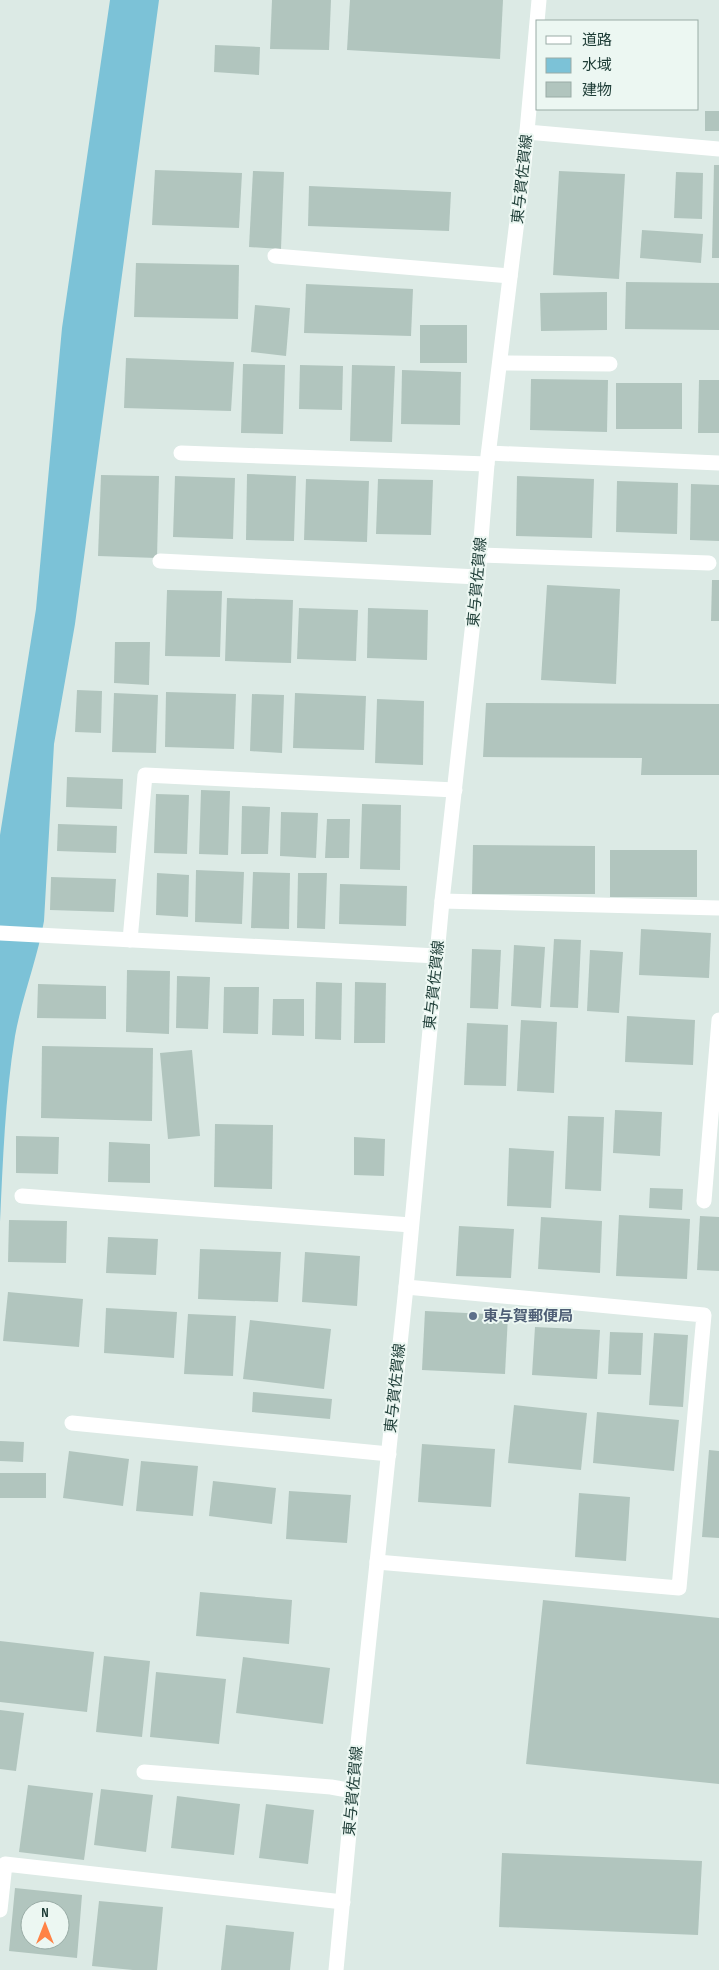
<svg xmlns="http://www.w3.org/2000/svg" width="719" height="1970" font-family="'Sofia Sans Condensed','Noto Sans JP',sans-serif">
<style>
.water{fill:#7cc2d7}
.building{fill:#b1c5be;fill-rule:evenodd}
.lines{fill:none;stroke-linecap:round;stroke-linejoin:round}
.street{stroke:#fff;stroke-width:15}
.secondary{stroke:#fff;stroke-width:15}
.service-dot{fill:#5c6f8a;stroke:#ecf7f2;stroke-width:2}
.labels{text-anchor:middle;stroke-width:4;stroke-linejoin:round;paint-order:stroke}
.street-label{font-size:15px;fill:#1c3b35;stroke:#ecf7f2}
.service-label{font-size:15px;font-weight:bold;fill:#4e5e75;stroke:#ecf7f2;text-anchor:start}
</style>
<rect width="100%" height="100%" fill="#dceae5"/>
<path class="water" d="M110,0H159L75,624L54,744L44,921C37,960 22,997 15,1036C5,1098 3,1160 0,1222V835L36,609L62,328Z"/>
<g class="building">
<polygon points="272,0 331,0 329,50 270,49"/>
<polygon points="350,0 503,0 500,59 347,50"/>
<polygon points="215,45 260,47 259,75 214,72"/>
<rect x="705" y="111" width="14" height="20"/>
<polygon points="714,165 719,165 719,258 712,258"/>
<polygon points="155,170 242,173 239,228 152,225"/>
<polygon points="253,171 284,172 281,249 249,247"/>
<polygon points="559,171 625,174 619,279 553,275"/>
<polygon points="676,172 703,173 702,219 674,218"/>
<polygon points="309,186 451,192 449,231 308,226"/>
<polygon points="642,230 703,234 701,263 640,258"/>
<polygon points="136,263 239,265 238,319 134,317"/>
<polygon points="626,282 719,283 719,330 625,329"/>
<polygon points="306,284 413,289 411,336 304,333"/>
<polygon points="607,292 607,330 541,331 540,293"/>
<polygon points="255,305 290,308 286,356 251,352"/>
<rect x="420" y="325" width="47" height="38"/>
<polygon points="126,358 234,362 231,411 124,408"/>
<polygon points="243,364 285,365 283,434 241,433"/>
<polygon points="300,365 343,366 342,410 299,409"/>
<polygon points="352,365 395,366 392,442 350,441"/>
<polygon points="402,370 461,372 460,425 401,424"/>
<polygon points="531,379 608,380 607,432 530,430"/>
<polygon points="699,380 719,380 719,433 698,433"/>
<rect x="616" y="383" width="66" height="46"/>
<polygon points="247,474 296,476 294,541 246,540"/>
<polygon points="101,475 159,476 157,558 98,556"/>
<polygon points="175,476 235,478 233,539 173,537"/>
<polygon points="517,476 594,479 592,538 516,536"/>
<polygon points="306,479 369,481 367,542 304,540"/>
<polygon points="378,479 433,480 431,535 376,534"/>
<polygon points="617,481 678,483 677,534 616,532"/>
<polygon points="691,484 719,485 719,541 690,540"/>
<polygon points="712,580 719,580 719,621 711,621"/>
<polygon points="547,585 620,589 616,684 541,680"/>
<polygon points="167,590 222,591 220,657 165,656"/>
<polygon points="227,598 293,600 291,663 225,661"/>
<polygon points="299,608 358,610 356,661 297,659"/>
<polygon points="368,608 428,610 427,660 367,658"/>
<polygon points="115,642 150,642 149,685 114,683"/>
<polygon points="77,690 102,691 101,733 75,732"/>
<polygon points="166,692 236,694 234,749 165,747"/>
<polygon points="114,693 158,695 156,753 112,752"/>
<polygon points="295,693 366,696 364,750 293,748"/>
<polygon points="252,694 284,695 282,753 250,751"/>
<polygon points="377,699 424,701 423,765 375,763"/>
<polygon points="486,703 719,704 719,775 641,775 642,758 483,757"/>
<polygon points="67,777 123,779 122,809 66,807"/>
<polygon points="201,790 230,791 228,855 199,854"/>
<polygon points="156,794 189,795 187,854 154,853"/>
<polygon points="362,804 401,805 400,870 360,869"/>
<polygon points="242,806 270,807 268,854 241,854"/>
<polygon points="281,812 318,813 316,858 280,856"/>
<polygon points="327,819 350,819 349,858 325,858"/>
<polygon points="58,824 117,826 116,853 57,851"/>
<polygon points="473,845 595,846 595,894 472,894"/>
<rect x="610" y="850" width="87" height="47"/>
<polygon points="196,870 244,872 242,924 195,922"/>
<polygon points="253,872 290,873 289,929 251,928"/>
<polygon points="157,873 189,875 188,917 156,915"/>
<polygon points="298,873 327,873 325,929 297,928"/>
<polygon points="51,877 116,879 114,912 50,910"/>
<polygon points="340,884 407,886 406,926 339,924"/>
<polygon points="641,929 711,933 709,978 639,975"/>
<polygon points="554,939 581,940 578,1008 550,1007"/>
<polygon points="514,945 545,947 541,1008 511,1006"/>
<polygon points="472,949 501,950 498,1009 470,1008"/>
<polygon points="590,950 623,952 619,1013 587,1011"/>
<polygon points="127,970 170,971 169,1034 126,1032"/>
<polygon points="177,976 210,977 208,1029 176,1028"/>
<polygon points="316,982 342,983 341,1040 315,1039"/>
<polygon points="355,982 386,983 385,1043 354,1043"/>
<polygon points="38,984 106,986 106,1019 37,1018"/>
<polygon points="224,987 259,987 258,1034 223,1033"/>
<polygon points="273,999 304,999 304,1036 272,1035"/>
<polygon points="627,1016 695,1020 693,1065 625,1062"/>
<polygon points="521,1020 557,1022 554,1093 517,1091"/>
<polygon points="467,1023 508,1025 506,1086 464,1085"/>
<polygon points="42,1046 153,1048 152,1121 41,1118"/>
<polygon points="192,1050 200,1136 168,1139 160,1053"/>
<polygon points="615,1110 662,1112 660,1156 613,1153"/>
<polygon points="568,1116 604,1117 601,1191 565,1189"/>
<polygon points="215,1124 273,1125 272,1189 214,1187"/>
<polygon points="16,1136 59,1137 58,1174 16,1173"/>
<polygon points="354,1137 385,1139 384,1176 354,1175"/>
<polygon points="109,1142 150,1144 150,1183 108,1182"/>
<polygon points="509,1148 554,1151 551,1208 507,1206"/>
<polygon points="650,1188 683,1189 682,1210 649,1208"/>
<polygon points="619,1215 690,1219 687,1279 616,1276"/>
<polygon points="700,1216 719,1217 719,1271 697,1270"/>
<polygon points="541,1217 602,1221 600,1273 538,1269"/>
<polygon points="9,1220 67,1221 66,1263 8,1262"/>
<polygon points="459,1226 514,1229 511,1278 456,1276"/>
<polygon points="108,1237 158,1239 156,1275 106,1273"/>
<polygon points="200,1249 281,1252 278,1302 198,1299"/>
<polygon points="305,1252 360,1256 357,1306 302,1302"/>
<polygon points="8,1292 83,1299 79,1347 3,1341"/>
<polygon points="106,1308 177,1312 174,1358 104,1353"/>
<polygon points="425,1311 508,1315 505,1374 422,1370"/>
<polygon points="188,1314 236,1316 233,1376 184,1374"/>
<polygon points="250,1320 331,1329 324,1389 243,1379"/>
<polygon points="535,1327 600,1330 597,1379 532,1375"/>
<polygon points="610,1332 643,1333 641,1375 608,1374"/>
<polygon points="654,1333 688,1335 683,1407 649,1405"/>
<polygon points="253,1392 332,1399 330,1419 252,1412"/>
<polygon points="514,1405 587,1413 581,1470 508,1463"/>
<polygon points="597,1412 679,1420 674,1471 593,1463"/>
<polygon points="0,1441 24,1442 23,1462 0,1461"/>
<polygon points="422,1444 495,1449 491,1507 418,1502"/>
<polygon points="709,1450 719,1451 719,1538 702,1537"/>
<polygon points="69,1451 129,1459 123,1506 63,1498"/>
<polygon points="141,1461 198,1466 193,1516 136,1511"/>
<rect x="0" y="1473" width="46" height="25"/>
<polygon points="213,1481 276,1488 272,1524 209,1516"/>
<polygon points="289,1491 351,1495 347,1543 286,1539"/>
<polygon points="579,1493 630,1497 626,1561 575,1557"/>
<polygon points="200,1592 292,1600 289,1644 196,1636"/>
<polygon points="543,1600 719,1618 719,1784 526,1764"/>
<polygon points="0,1641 94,1652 87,1712 0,1702"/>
<polygon points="104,1656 150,1661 142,1737 96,1732"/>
<polygon points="243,1657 330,1668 323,1724 236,1713"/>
<polygon points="156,1672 226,1679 219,1744 150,1737"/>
<polygon points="0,1710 24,1713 16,1771 0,1769"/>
<polygon points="28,1785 93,1793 84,1860 19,1852"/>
<polygon points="101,1789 153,1795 146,1852 94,1845"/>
<polygon points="177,1796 240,1804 234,1855 171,1848"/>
<polygon points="266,1804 314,1810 308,1864 259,1858"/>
<polygon points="502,1853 702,1861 698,1935 499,1927"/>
<path d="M15,1888L82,1895L77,1958L9,1951ZM30,1910H60V1940H30Z"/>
<polygon points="99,1901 163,1907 157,1970 133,1970 92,1966"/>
<polygon points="226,1925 294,1932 290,1970 221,1970"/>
</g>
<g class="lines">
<g class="street">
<polyline points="527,132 719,149"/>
<polyline points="275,256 510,276"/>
<polyline points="500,363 610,364"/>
<polyline points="181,453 487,464"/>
<polyline points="489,453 719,463"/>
<polyline points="480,555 709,563"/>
<polyline points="160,561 478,577"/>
<polyline points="442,901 719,908"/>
<polyline points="0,933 437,956"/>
<polyline points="130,940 145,775 455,790"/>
<polyline points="22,1196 411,1225"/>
<polyline points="704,1201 719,1020"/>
<polyline points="72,1423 389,1454"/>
<polyline points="377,1562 679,1588 704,1315 406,1287"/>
<polyline points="144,1772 331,1787 353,1791"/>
<polyline points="0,1910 5,1864 343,1902"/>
</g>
<polyline class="secondary" points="336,1970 353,1791 406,1287 442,901 478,577 487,464 524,164 539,0"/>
</g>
<circle class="service-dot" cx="473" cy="1316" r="5"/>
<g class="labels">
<g class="street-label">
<text transform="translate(522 179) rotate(-84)" y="5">東与賀佐賀線</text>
<text transform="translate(477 582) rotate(-85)" y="5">東与賀佐賀線</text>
<text transform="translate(434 985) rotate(-84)" y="5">東与賀佐賀線</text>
<text transform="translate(395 1388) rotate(-84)" y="5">東与賀佐賀線</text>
<text transform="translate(353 1791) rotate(-85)" y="5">東与賀佐賀線</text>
</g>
<g class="service-label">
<text x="483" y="1321">東与賀郵便局</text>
</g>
</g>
<rect x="536" y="20" width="162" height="90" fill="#ecf7f2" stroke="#99aca6"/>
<rect x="546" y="36" width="25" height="8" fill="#ffffff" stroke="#99aca6"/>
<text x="582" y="45" font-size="15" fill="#1c3b35">道路</text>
<rect x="546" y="58" width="25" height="15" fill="#7cc2d7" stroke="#99aca6"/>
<text x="582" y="70" font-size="15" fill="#1c3b35">水域</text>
<rect x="546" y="82" width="25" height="15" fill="#b1c5be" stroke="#99aca6"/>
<text x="582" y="95" font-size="15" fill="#1c3b35">建物</text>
<g transform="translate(45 1925)"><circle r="24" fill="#ecf7f2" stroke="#99aca6"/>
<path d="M0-4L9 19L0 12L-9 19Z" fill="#ff8245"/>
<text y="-8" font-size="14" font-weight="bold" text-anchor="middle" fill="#1c3b35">N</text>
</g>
</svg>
